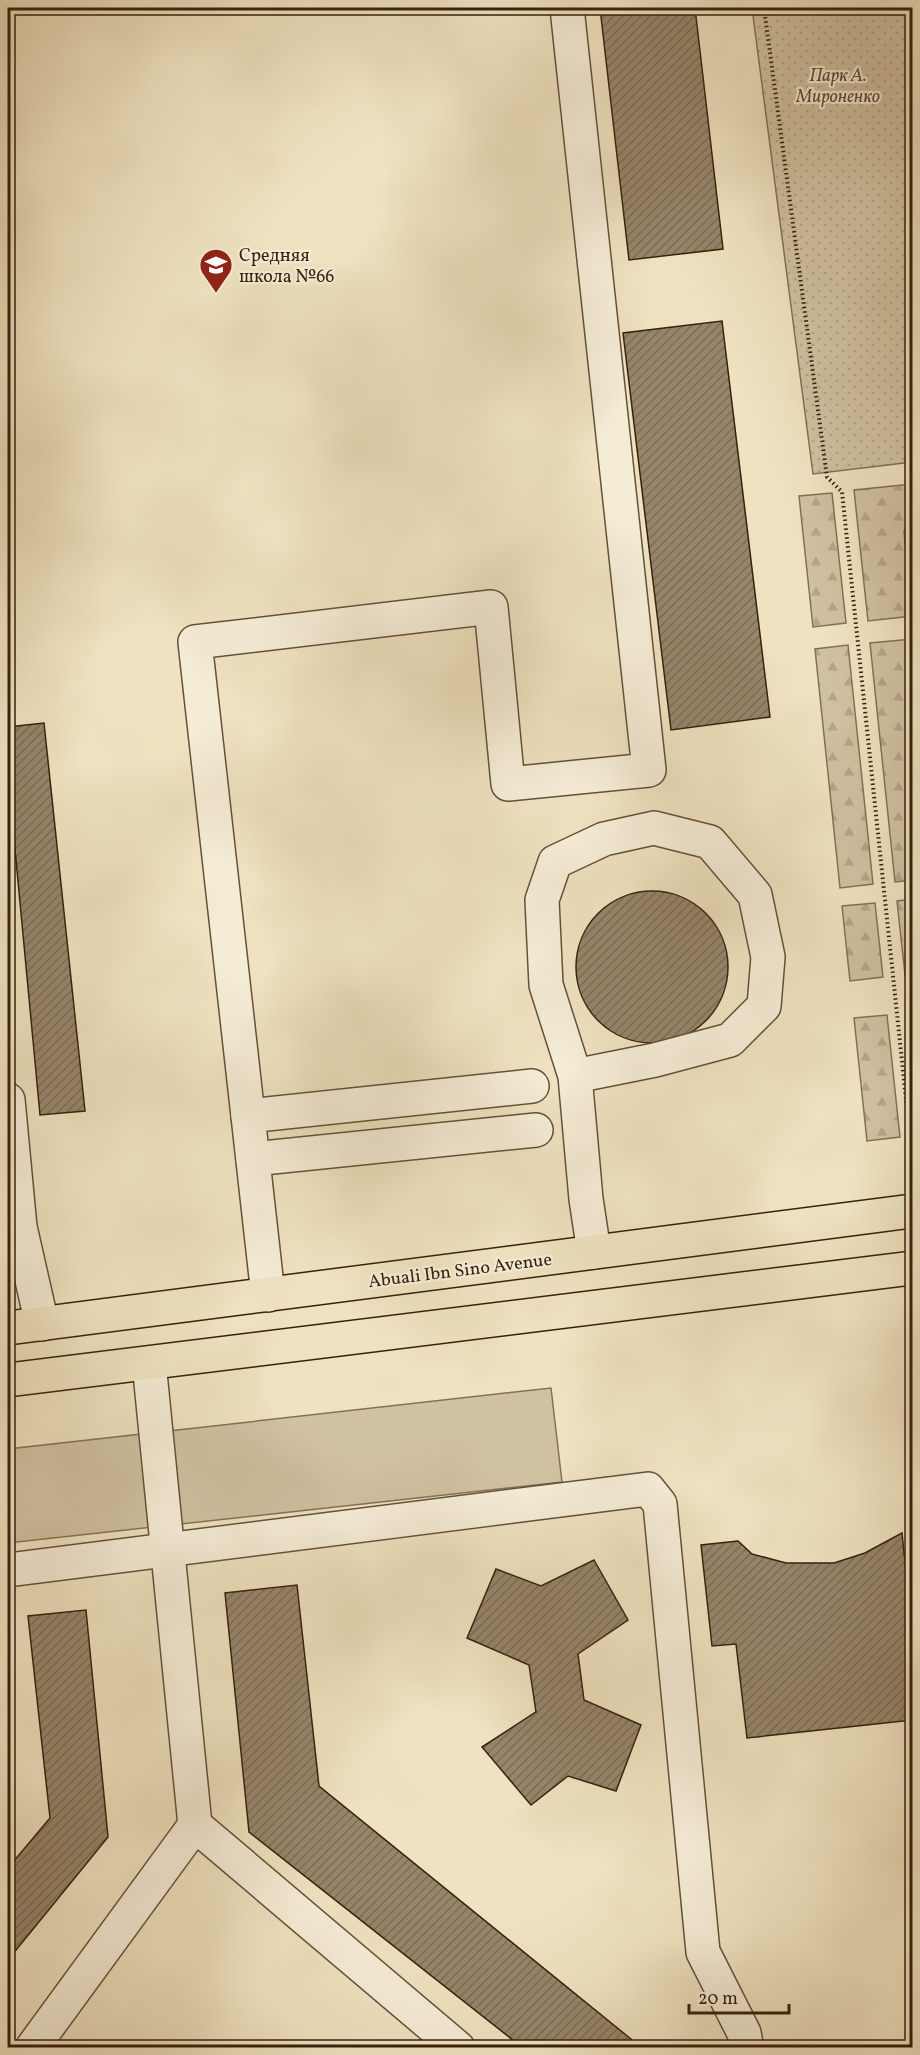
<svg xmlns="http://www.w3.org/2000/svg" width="920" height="2055" font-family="Vollkorn,serif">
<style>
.grass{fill:#d0c1a1;stroke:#837156;stroke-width:1.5}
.forest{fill:url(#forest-firs);stroke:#837156;stroke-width:1.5}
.park{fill:url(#park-dots);stroke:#837156;stroke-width:1.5}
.building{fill:url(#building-hatch);stroke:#36210c;stroke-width:1.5}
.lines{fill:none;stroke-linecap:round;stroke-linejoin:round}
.minor-casing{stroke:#645139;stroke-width:36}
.major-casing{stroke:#36210c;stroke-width:36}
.path{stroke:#36210c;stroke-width:4;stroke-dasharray:1.5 3;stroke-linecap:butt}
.minor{stroke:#f5ecd6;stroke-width:33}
.major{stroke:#efe2c0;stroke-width:33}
.labels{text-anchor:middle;stroke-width:4.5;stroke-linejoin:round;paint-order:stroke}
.park-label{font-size:18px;font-style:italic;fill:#5c4931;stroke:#f5ecd6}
.poi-label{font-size:18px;fill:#36210c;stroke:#f5ecd6;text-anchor:start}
.street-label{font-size:18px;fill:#36210c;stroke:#f5ecd6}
</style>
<defs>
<pattern id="forest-firs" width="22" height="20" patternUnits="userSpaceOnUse" patternTransform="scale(1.5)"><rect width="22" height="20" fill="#d0c1a1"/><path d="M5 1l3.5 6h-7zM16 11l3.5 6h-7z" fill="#b3a689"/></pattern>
<pattern id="park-dots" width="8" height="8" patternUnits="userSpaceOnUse" patternTransform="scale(1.5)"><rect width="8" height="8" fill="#d0c1a1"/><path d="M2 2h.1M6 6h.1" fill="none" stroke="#b3a689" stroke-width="1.8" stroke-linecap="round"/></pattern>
<pattern id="building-hatch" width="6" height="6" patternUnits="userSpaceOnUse" patternTransform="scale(1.5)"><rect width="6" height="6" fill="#96856a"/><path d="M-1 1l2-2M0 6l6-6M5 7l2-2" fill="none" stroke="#7b6c56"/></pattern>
</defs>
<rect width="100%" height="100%" fill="#efe2c0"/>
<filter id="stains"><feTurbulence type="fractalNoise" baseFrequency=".00333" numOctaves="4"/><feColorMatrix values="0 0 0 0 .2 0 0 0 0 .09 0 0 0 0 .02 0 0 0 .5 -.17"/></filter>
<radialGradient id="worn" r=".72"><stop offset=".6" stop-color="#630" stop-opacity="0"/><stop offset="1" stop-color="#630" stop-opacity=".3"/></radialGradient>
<polygon class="grass" points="551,1388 562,1482 8,1543 8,1449"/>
<g class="forest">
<polygon points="912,484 912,530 904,531 912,616 868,621 854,490"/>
<polygon points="832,493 846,623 813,627 799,496"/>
<polygon points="912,639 912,880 895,882 870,643"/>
<polygon points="848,645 873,884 840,888 815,649"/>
<polygon points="912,899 912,974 905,975 897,901"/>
<polygon points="875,903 883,977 850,981 842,906"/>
<polygon points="887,1015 900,1137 867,1141 854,1018"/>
</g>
<polygon class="park" points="752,8 912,8 912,462 813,474"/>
<g class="building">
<polygon points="600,8 695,8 723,249 629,260"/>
<polygon points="722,321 770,717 671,730 623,333"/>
<polygon points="44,723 85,1111 40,1115 8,775 8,727"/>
<circle cx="652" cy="967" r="76"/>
<polygon points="902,1533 912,1629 912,1720 747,1738 736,1644 712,1646 701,1545 738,1541 752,1554 786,1563 834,1563 865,1553"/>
<polygon points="594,1560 628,1620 578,1654 584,1700 641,1725 616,1791 568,1776 531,1805 482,1747 536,1712 529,1665 467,1638 496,1569 541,1586"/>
<polygon points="297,1585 319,1786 642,2048 523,2048 249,1832 225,1593"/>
<polygon points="86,1610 108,1837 8,1960 8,1868 50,1818 28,1616"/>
</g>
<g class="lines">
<g class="minor-casing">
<g id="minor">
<polyline points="575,1076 655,1060 730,1040 764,1006 768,957 755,895 710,842 654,828 604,839 555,862 542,900 546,985 575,1076 586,1199 594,1252"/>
<polyline points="8,1100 20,1227 42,1324"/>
<polyline points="248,1116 532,1086"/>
<polyline points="253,1159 536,1130"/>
<polyline points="268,1295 195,642 491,607 508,784 649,770 567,8"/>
<polyline points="8,1570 648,1489 660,1504 703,1952 744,2033 747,2048"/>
<polyline points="195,1825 458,2048"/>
<polyline points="32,2048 195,1825 149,1363"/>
</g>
</g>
<g class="major-casing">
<g id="major">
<polyline points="8,1328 912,1211"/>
<polyline points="8,1380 912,1268"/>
</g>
</g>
<polyline class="path" points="764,8 827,477 842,492 912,1156"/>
<use href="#minor" class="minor"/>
<use href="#major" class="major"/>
</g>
<defs>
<g id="school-pin" transform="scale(1.725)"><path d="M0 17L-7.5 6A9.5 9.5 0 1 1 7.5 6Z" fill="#8f2418" stroke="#f5ecd6"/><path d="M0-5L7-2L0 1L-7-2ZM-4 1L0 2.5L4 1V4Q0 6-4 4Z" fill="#fff"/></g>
</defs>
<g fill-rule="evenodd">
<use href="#school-pin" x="216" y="265"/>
</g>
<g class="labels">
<g class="park-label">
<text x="838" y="81">Парк А.<tspan x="838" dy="21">Мироненко</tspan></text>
</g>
<g class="poi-label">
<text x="239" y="261">Средняя<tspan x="239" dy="21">школа №66</tspan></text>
</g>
<g class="street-label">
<text transform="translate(460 1270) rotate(-7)" y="6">Abuali Ibn Sino Avenue</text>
</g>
</g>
<rect width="920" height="2055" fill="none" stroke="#efe2c0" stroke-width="30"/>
<rect x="9" y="9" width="902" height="2037" fill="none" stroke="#36210c" stroke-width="3"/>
<rect x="15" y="15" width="890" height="2025" fill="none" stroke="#36210c" stroke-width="1.5"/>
<path d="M689 2004v9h100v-9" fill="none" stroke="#36210c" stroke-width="3"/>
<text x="698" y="2004" font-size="18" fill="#36210c" stroke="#f5ecd6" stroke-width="4.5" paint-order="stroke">20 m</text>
<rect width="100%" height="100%" filter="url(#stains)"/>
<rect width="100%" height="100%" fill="url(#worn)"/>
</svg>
